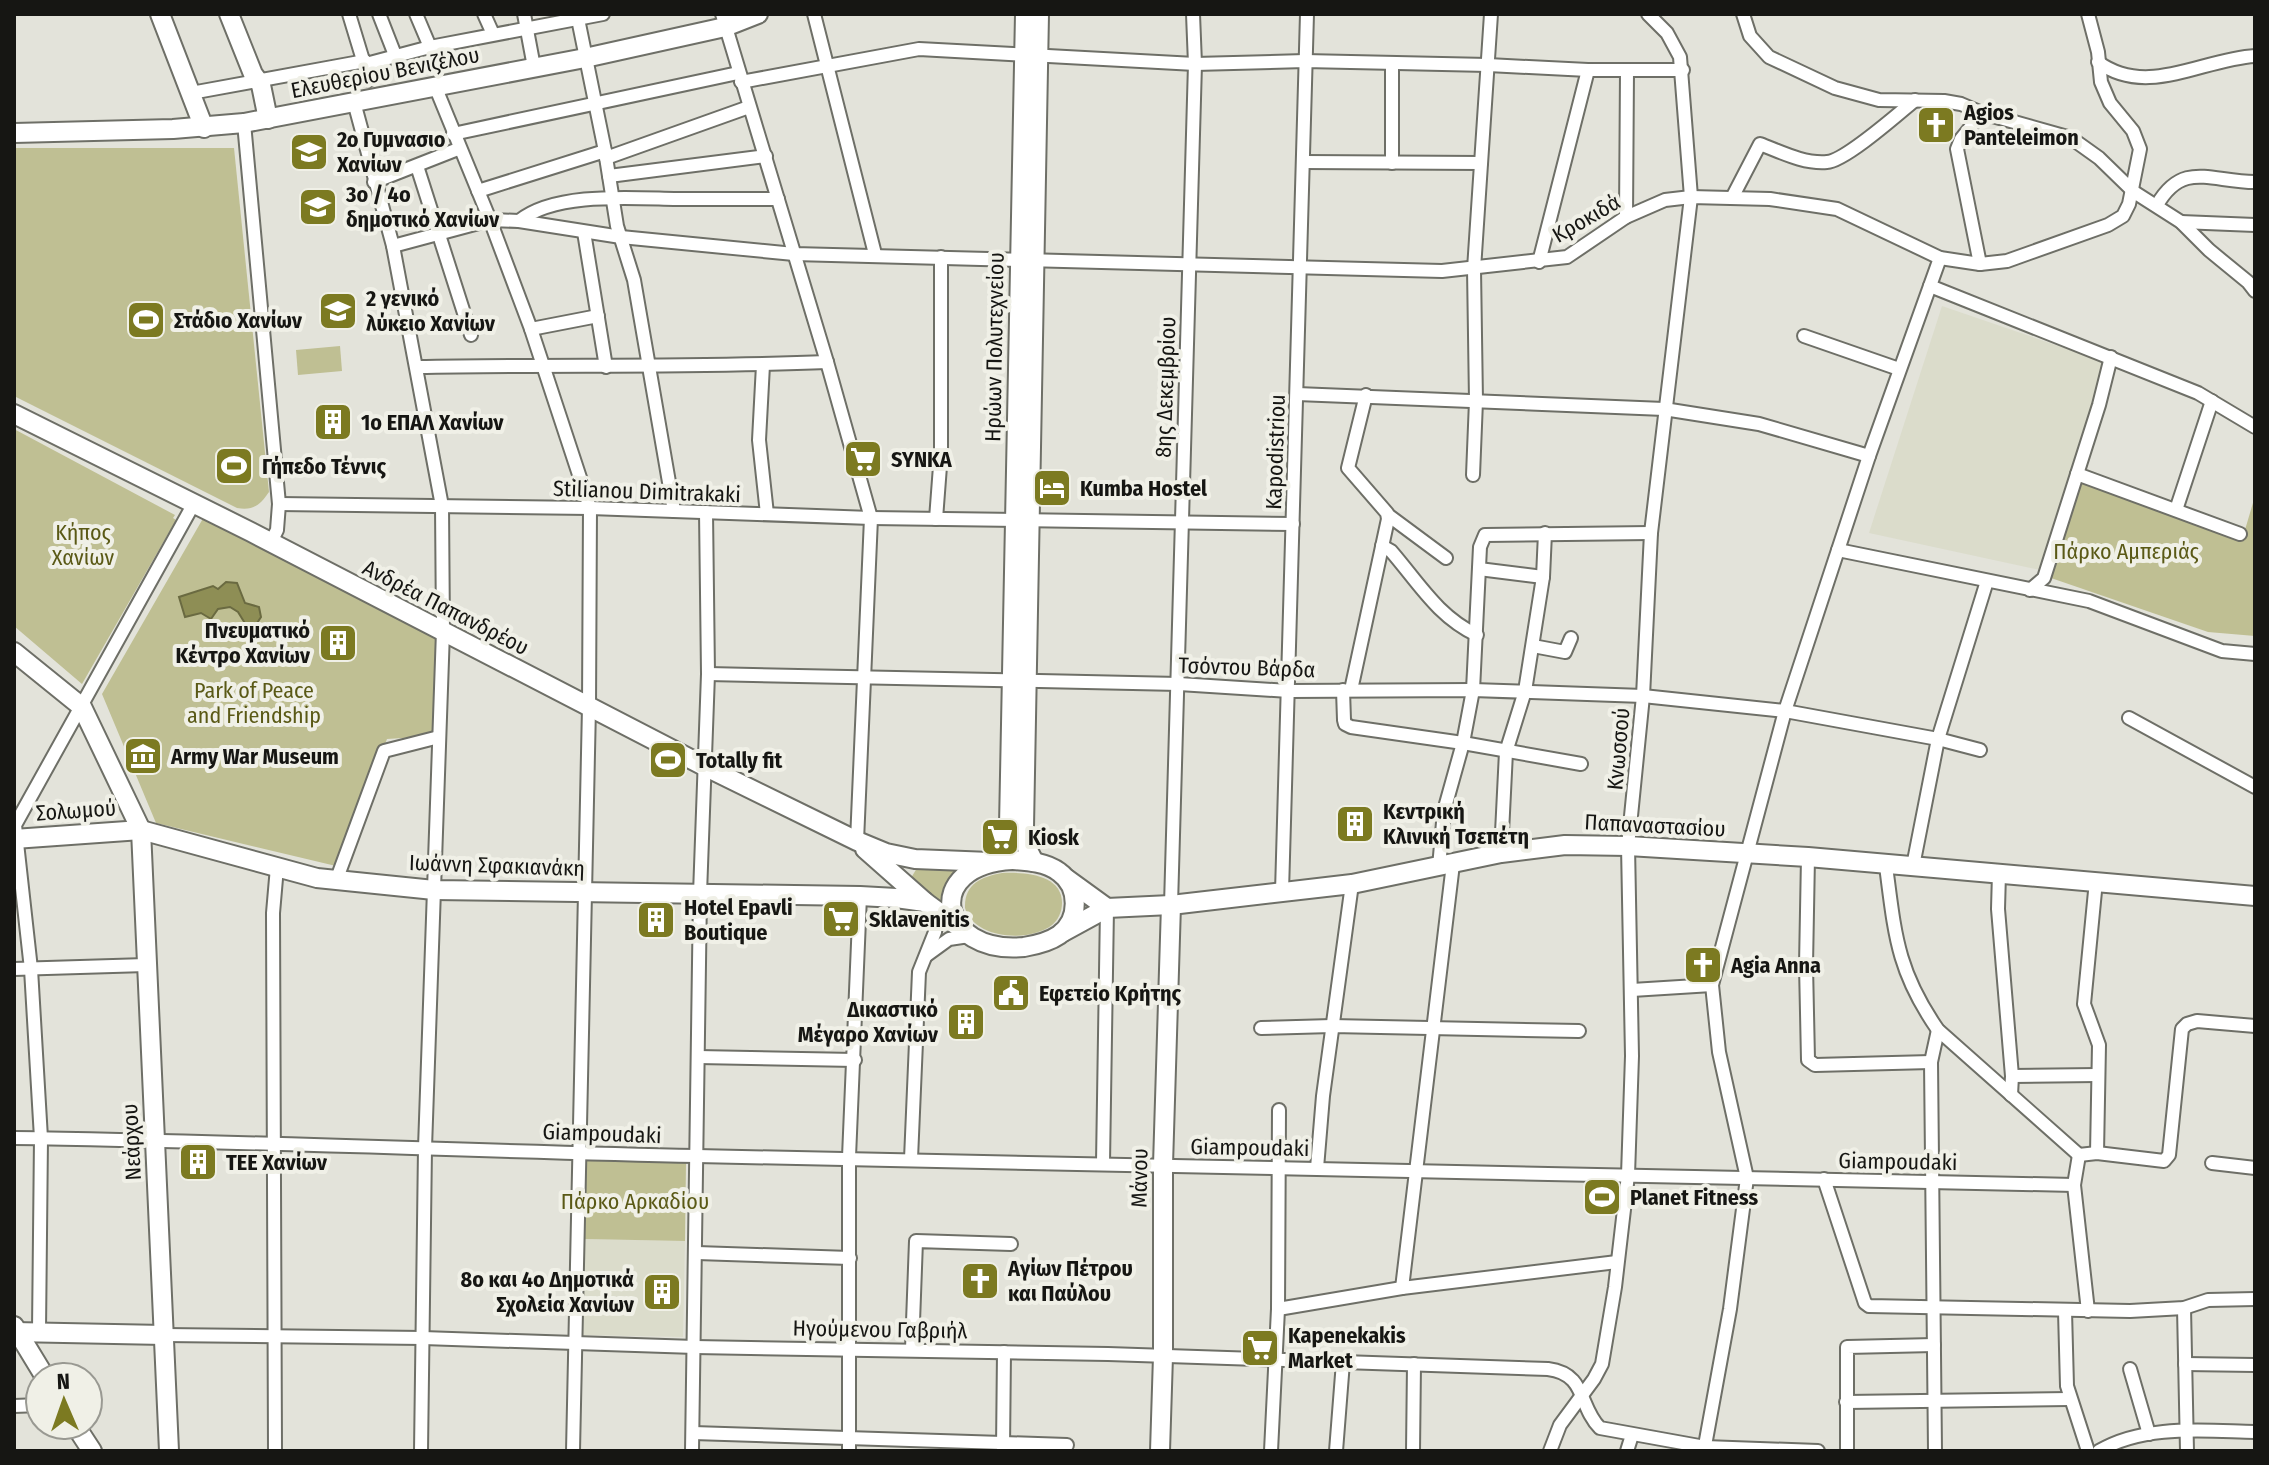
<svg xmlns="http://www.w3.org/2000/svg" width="2269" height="1465" font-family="'Fira Sans Condensed',sans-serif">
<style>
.built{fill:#dbdccb}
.green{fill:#bfbf93}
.water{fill:#8e8e55;stroke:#6a6a41;stroke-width:2}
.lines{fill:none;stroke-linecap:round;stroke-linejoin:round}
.street-casing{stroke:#6e6f67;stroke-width:16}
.secondary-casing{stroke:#6e6f67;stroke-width:22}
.street{stroke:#fff;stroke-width:12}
.secondary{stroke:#fff;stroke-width:18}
.labels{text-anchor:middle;stroke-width:8;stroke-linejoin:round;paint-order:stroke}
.street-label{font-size:22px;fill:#161613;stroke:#f0f0e7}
.poi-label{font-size:22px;font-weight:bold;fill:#161613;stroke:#f0f0e7;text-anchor:start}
.park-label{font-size:22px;fill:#5a5916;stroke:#f0f0e7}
</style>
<rect width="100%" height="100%" fill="#e3e3da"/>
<g class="built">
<polygon points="1942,306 2108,363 2045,571 1869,533"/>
<polygon points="585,1239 685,1241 683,1337 583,1335"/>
</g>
<g class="green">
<path d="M14,148H234L269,492C260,505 253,511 237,508L14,396Z"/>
<polygon points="340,346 342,371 298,375 296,350"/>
<polygon points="14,429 175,515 173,518 176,520 82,684 14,626"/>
<polygon points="2080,481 2242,540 2255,496 2255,636 2208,632 2051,578"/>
<polygon points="205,515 442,636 434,736 387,739 336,866 156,823 102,694"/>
<polygon points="964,865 946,910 911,878 917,868"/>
<path d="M1002,873C1024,872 1062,874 1062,903C1062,912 1058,920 1052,925C1029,943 974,939 965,908C964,884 981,877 1002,873Z"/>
<polygon points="586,1160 686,1163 685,1241 585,1239"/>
</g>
<polygon class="water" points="226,582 237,583 245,603 259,607 261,617 257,623 246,625 238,612 230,607 218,609 211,619 201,613 185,617 179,597 213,586 218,589"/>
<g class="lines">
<g class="street-casing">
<g id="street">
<polyline points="349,14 369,80"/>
<polyline points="379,14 395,55"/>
<polyline points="416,14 430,47"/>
<polyline points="484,14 493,34"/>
<polyline points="524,14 534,67"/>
<polyline points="577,14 605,151 617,226 634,280 674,511"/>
<polyline points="722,14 827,362 871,518 857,841"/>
<polyline points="814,14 875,254"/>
<polyline points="1743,14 1750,36 1769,57 1835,88 1879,100 1944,101 1961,104 1982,113 2071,138 2099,158 2134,192 2181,222 2209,250 2248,282 2255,291"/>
<path d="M2098,62C2147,98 2202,59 2255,56"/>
<polyline points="1392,63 1392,163"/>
<polyline points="366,64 430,47 603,14"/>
<polyline points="741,82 919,49 1195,64 1305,61 1488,65 1588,70 1683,70"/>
<polyline points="435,86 490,220 531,329 590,508 589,707 573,1451"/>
<polyline points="191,93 365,61"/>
<polyline points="354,102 393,246 442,506 443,631 425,1148 421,1451"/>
<polyline points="244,123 279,504 277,530 270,544"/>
<polyline points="453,134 738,73"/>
<polyline points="606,158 749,107"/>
<polyline points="1304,162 1481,163"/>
<polyline points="417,166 471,335"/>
<polyline points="609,176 766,156"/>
<polyline points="374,182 458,149"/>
<polyline points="478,191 605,151"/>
<path d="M1733,196L1760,144C1781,152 1804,164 1827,162C1845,161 1898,114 1915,100"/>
<path d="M2157,205C2183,160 2211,182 2255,182"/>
<polyline points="1626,217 1627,71"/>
<path d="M519,221C555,192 630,198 674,199C709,199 744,199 778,199"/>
<polyline points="2181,222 2255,225"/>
<polyline points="584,232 606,367"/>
<polyline points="393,246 490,220 519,221 621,237 794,254 1442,271 1567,257 1626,217 1665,200 1691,197 1770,199 1837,209 1940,258 1980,264 2007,261 2108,225 2123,216 2129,204 2140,149 2133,131 2110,103 2101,82 2098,52 2088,14"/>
<polyline points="1539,262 1588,70"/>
<polyline points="1980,264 1957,149 1961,139 1982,113"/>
<polyline points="1930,286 2198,393 2255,427"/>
<polyline points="531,329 598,316"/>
<polyline points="1804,336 1899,369"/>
<polyline points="763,365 759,440 767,514"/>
<path d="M417,367C554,364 690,368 827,362"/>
<polyline points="1297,394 1664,409 1759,424 1869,456"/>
<polyline points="2077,474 2240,534"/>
<polyline points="1473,475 1476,401 1474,269 1491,14"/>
<polyline points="279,504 590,508 871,518 1293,524"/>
<polyline points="2176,510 2212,401"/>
<polyline points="1388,515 1446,558"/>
<polyline points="936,519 941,453 941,257"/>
<path d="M1382,546L1391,551C1418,582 1438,617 1477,635"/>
<polyline points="1838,550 2089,601 2222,651 2255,654"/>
<polyline points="1479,569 1543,577"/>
<polyline points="2030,590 2044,578 2099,405 2111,357"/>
<polyline points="1533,646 1565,652 1571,638"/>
<polyline points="708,674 1179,684 1289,691 1473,690 1643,696 1785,711 1938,739 1980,750"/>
<polyline points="1343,690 1344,720 1345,724 1351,727 1463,743 1581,764"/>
<polyline points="1351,690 1388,519 1387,513 1348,468 1366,395"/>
<polyline points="2129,718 2255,787"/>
<polyline points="1501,853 1506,752 1525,691 1543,577 1545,533"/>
<polyline points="1808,857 1806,965 1808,1060 1815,1065 1931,1062"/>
<path d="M1886,866C1895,935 1897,971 1938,1030L2079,1155"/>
<polyline points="1913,866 1938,739 1987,581"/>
<polyline points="1439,867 1444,811 1463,743 1473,690 1480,547 1485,535 1651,533"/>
<polyline points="1999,873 1998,909 2012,1076 2011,1095"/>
<polyline points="336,881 384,751 439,737"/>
<polyline points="2096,881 2084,1004 2099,1045 2097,1153"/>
<polyline points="1282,892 1307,14"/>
<polyline points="1171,905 1195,64 1193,14"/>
<polyline points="927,955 949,939 969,936"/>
<polyline points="14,969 146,965"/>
<polyline points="1632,990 1712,985"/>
<polyline points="1261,1028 1332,1026 1579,1031"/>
<polyline points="698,1057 855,1060"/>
<polyline points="2012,1076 2098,1075"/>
<path d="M14,1138C242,1141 469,1151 697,1156C1156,1165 1615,1175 2074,1185"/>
<polyline points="2079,1155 2097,1153 2164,1161 2169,1155 2182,1029 2187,1024 2197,1021 2255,1026"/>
<polyline points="2079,1155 2074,1185 2088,1311"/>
<polyline points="911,1159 919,972 935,932 938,913"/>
<polyline points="1103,1163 1107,908"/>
<polyline points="2212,1163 2255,1168"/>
<polyline points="1317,1168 1323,1096 1352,884"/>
<polyline points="1824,1179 1865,1303 1869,1306 2130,1311 2184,1308 2208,1300 2255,1299"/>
<polyline points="697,1253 850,1258"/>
<polyline points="1402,1288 1453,864"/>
<polyline points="2184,1308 2187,1451"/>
<polyline points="1278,1309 1402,1288 1617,1262"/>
<polyline points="2065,1311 2067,1386 2088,1451"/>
<polyline points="39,1331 41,1138 31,969 15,825 193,505"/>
<path d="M164,1335L423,1338L695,1347L1108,1354L1548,1369C1587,1374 1578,1406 1600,1428L1705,1447L1818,1451"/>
<polyline points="912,1349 916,1241 1011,1244"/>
<polyline points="2185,1364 2255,1365"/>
<polyline points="2130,1369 2149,1434"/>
<polyline points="1846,1402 2069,1399"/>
<polyline points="14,1406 40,1405"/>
<polyline points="693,1433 1067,1445"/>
<polyline points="1003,1448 1004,1352"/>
<polyline points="275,1451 273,913 277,867"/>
<polyline points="692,1451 700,894 708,674 706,512"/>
<polyline points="849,1451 849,1157 860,896"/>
<polyline points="1271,1451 1278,1309 1279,1110"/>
<polyline points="1336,1451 1343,1362"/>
<polyline points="1413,1451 1414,1364"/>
<polyline points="1550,1451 1560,1425 1594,1379 1602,1364 1615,1287 1628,1175 1632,1056 1628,846 1643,696 1651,533 1691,197 1680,57 1667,33 1648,14"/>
<polyline points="1627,1451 1632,1435"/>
<polyline points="1704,1451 1730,1309 1747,1178 1719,1052 1712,985 1785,711 1869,456 1940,258"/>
<polyline points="1847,1451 1847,1347 1934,1345"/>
<polyline points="1935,1451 1931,1062 1938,1030"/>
<path d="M2099,1451C2145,1424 2204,1431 2255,1432"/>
</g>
</g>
<g class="secondary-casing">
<g id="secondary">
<polyline points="160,14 204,128"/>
<polyline points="229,14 253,74 261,85 268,119"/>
<polyline points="14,133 173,129 244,123 585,58 725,27 758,14"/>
<polyline points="14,414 251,532 706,767 857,841 886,853 915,859 990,862"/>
<polyline points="14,652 82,707 141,830 169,1451"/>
<polyline points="14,839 141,830 317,878 434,890 860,896 896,898 925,902"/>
<polyline points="865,849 925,902 959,927"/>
<path d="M1012,860C1027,861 1046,862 1059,872C1080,887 1080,920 1059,935C1049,942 1036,945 1024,947C938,955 921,865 1012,860Z"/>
<polyline points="992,862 1004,845 1009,826 1025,14"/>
<polyline points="1034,862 1027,848 1024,827 1039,14"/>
<polyline points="1067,879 1107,908"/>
<polyline points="1063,932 1107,908 1171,905 1352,884 1501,853 1565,845 1628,846 1808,857 2255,896"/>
<polyline points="14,1326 45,1377"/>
<polyline points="14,1332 164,1335"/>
<polyline points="75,1425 92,1451"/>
<polyline points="1160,1451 1163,1356 1163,1165 1171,905"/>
</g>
</g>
<use href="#street" class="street"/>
<use href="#secondary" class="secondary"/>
</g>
<defs>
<g id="church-square" transform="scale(2)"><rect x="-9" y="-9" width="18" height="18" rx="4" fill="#7c7a21" stroke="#f0f0e7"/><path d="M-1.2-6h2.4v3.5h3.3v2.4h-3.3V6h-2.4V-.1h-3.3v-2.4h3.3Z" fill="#fff"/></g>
<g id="school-square" transform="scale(2)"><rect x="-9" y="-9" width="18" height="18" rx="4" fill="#7c7a21" stroke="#f0f0e7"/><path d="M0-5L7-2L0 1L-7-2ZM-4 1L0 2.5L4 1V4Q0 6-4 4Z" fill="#fff"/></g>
<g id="stadium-square" transform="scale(2)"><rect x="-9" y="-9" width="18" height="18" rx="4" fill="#7c7a21" stroke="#f0f0e7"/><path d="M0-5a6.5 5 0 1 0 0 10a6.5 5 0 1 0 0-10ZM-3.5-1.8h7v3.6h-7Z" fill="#fff"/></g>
<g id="building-square" transform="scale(2)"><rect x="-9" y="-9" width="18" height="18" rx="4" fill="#7c7a21" stroke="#f0f0e7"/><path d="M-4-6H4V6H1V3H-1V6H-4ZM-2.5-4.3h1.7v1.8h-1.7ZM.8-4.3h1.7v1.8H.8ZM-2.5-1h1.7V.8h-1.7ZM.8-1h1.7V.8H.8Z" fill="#fff"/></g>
<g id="supermarket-square" transform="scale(2)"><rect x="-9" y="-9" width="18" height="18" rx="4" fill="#7c7a21" stroke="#f0f0e7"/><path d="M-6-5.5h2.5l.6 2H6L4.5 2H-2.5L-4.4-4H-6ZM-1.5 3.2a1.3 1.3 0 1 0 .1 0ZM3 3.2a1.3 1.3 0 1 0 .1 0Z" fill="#fff"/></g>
<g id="hotel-square" transform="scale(2)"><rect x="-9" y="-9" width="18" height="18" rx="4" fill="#7c7a21" stroke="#f0f0e7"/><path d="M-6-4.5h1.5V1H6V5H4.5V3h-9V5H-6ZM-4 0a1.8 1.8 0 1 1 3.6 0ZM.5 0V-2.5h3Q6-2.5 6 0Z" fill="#fff"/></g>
<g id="museum-square" transform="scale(2)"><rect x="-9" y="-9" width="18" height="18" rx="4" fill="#7c7a21" stroke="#f0f0e7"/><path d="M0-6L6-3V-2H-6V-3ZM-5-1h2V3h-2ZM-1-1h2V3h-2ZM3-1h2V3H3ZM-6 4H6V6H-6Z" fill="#fff"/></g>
<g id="civic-square" transform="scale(2)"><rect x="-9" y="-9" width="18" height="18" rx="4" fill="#7c7a21" stroke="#f0f0e7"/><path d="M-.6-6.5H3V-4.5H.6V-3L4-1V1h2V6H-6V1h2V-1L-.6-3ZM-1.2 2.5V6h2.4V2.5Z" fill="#fff"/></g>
</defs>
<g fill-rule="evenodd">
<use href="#church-square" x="1936" y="125"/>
<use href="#school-square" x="309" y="152"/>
<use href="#school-square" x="318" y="207"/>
<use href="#school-square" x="338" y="311"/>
<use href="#stadium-square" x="146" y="320"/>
<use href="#building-square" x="333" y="422"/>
<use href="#supermarket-square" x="863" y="459"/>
<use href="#stadium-square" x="234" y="466"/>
<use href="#hotel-square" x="1052" y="488"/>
<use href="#building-square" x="338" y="643"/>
<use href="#museum-square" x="143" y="756"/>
<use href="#stadium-square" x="668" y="760"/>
<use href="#building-square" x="1355" y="824"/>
<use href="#supermarket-square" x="1000" y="837"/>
<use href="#supermarket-square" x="841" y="919"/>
<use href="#building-square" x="656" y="920"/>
<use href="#church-square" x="1703" y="965"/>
<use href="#civic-square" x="1011" y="993"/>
<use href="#building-square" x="966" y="1022"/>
<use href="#building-square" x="198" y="1162"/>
<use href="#stadium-square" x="1602" y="1197"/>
<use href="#church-square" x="980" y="1281"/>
<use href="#building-square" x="662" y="1292"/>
<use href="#supermarket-square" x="1260" y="1348"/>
</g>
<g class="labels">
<g class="street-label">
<text transform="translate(385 72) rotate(-11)" y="8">Ελευθερίου Βενιζέλου</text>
<text transform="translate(1586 218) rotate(-30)" y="8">Κροκιδά</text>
<text transform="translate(994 347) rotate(-89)" y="8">Ηρώων Πολυτεχνείου</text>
<text transform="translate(1165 387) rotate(-88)" y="8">8ης Δεκεμβρίου</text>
<text transform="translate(1275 452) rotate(-88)" y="8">Kapodistriou</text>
<text transform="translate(647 491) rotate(2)" y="8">Stilianou Dimitrakaki</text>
<text transform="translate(446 607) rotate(27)" y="8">Ανδρέα Παπανδρέου</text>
<text transform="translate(1247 667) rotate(2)" y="8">Τσόντου Βάρδα</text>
<text transform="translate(1618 749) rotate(-85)" y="8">Κνωσσού</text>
<text transform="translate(76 810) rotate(-4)" y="8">Σολωμού</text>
<text transform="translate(1655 825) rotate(3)" y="8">Παπαναστασίου</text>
<text transform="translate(497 865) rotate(2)" y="8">Ιωάννη Σφακιανάκη</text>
<text transform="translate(602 1133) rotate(2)" y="8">Giampoudaki</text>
<text transform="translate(131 1142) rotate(-93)" y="8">Νεάρχου</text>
<text transform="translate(1250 1147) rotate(1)" y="8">Giampoudaki</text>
<text transform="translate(1898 1161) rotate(1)" y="8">Giampoudaki</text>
<text transform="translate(1139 1178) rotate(-89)" y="8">Μάνου</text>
<text transform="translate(880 1329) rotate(1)" y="8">Ηγούμενου Γαβριήλ</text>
</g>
<g class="poi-label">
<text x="1964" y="120">Agios<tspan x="1964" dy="25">Panteleimon</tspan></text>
<text x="337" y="147">2ο Γυμνασιο<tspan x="337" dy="25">Χανίων</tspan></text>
<text x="346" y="202">3ο / 4ο<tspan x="346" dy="25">δημοτικό Χανίων</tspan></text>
<text x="366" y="306">2 γενικό<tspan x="366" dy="25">λύκειο Χανίων</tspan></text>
<text x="174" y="328">Στάδιο Χανίων</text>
<text x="361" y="430">1ο ΕΠΑΛ Χανίων</text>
<text x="891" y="467">SYNKA</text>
<text x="262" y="474">Γήπεδο Τέννις</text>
<text x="1080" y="496">Kumba Hostel</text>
<text x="310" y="638" text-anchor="end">Πνευματικό<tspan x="310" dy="25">Κέντρο Χανίων</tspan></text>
<text x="171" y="764">Army War Museum</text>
<text x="696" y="768">Totally fit</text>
<text x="1383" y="819">Κεντρική<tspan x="1383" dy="25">Κλινική Τσεπέτη</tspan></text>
<text x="1028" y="845">Kiosk</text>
<text x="684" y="915">Hotel Epavli<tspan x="684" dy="25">Boutique</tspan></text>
<text x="869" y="927">Sklavenitis</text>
<text x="1731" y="973">Agia Anna</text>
<text x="1039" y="1001">Εφετείο Κρήτης</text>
<text x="938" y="1017" text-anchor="end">Δικαστικό<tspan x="938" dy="25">Μέγαρο Χανίων</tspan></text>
<text x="226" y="1170">ΤΕΕ Χανίων</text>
<text x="1630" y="1205">Planet Fitness</text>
<text x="1008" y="1276">Αγίων Πέτρου<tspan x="1008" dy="25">και Παύλου</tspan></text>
<text x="634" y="1287" text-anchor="end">8ο και 4ο Δημοτικά<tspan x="634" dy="25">Σχολεία Χανίων</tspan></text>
<text x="1288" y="1343">Kapenekakis<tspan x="1288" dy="25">Market</tspan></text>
</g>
<g class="park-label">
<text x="83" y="540">Κήπος<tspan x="83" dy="25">Χανίων</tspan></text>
<text x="2126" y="559">Πάρκο Αμπεριάς</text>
<text x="254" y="698">Park of Peace<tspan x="254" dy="25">and Friendship</tspan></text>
<text x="635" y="1209">Πάρκο Αρκαδίου</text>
</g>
</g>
<rect width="2269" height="1465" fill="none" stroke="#161613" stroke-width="32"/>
<g transform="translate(64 1401) rotate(358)"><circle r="38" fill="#f0f0e7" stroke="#999992" stroke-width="2"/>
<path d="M0-6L14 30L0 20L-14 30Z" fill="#7c7a21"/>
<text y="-12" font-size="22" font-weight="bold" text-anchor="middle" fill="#161613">N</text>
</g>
</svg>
